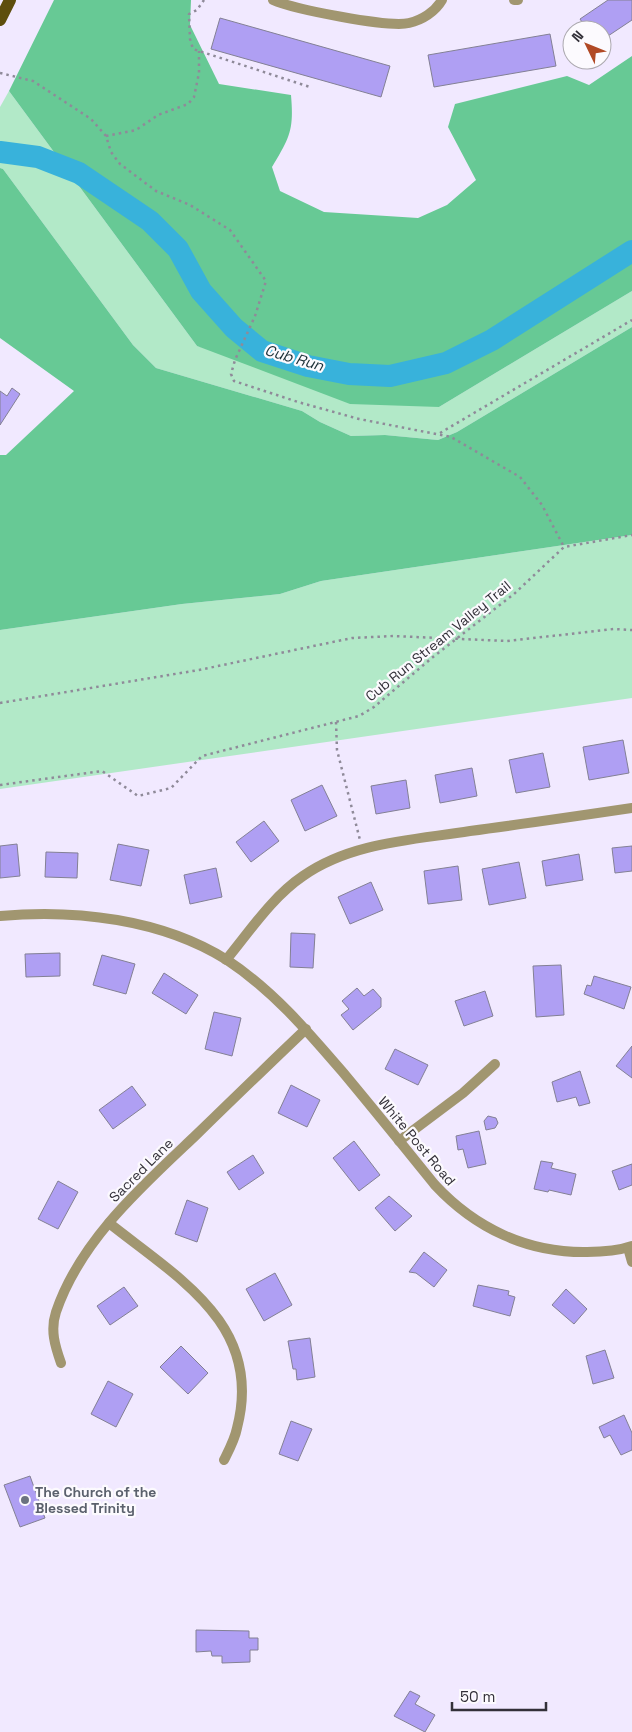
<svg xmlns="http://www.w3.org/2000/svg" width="632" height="1732" font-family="'Space Grotesk',sans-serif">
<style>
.green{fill:#b2e9c8}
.forest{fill:#67c995}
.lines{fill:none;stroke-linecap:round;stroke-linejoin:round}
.river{stroke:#38b2db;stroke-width:22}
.building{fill:#af9ff3;stroke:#838094}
.path{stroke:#8f8a99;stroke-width:2.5;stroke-dasharray:2.5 4;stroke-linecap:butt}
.minor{stroke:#a19670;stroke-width:10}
.primary{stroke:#5e4e0d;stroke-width:12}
.worship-dot{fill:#6b7280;stroke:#fcfafe;stroke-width:2}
.labels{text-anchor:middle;stroke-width:4.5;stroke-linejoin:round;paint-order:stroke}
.street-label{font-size:14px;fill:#333039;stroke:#fcfafe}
.worship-label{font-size:14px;font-weight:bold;fill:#5b616d;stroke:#fcfafe;text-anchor:start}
.water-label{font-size:15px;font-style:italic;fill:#1b2f37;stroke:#fcfafe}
</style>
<rect width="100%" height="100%" fill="#f1e9ff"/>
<g class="green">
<polygon points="9,91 197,346 439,407 632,291 632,327 457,432 438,440 385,435 351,436 320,422 302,411 156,368 133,345 3,169 0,168 0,107"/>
<polygon points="632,535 632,698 0,789 0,630 182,604 280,594 321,581"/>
</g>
<g class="forest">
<path d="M54,0H191L190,25L219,84L291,95C294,130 290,137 272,167L280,191L324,212L418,218L447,205L476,180L448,127L455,104L567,76L589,85L632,56V291L439,407L350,404L197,346L9,91Z"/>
<polygon points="0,168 3,169 133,345 156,368 302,411 320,422 351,436 385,435 438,440 457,432 632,327 632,535 321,581 280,594 182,604 0,630 0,455 6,455 74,391 0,338"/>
</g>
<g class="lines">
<polyline class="river" points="0,152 38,157 79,173 150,221 178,249 201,291 234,328 262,351 308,366 349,374 390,376 446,363 492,340 632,251"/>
</g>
<g class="building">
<polygon points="608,0 632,0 632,20 602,40 602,30 587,30 580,19"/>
<polygon points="220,18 390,66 381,97 211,49"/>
<polygon points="550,34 556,66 434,87 428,55"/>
<polygon points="12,388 20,394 0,425 0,391 7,396"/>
<polygon points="623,740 629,773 589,780 583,747"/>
<polygon points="543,753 550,787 516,793 509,760"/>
<polygon points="472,768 477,796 440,803 435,775"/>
<polygon points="406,780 410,808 376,814 371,786"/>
<polygon points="322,785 337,816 305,831 291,800"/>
<polygon points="264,821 279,841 251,862 236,842"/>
<polygon points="17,844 20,876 0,878 0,846"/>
<polygon points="118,844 149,850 141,886 110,880"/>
<polygon points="632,846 632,871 615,873 612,848"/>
<polygon points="46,852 78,853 77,878 45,877"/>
<polygon points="579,854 583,880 546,886 542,861"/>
<polygon points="519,862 526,898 489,905 482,869"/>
<polygon points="458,866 462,900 428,904 424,871"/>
<polygon points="216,868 222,897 190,904 184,875"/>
<polygon points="371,882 383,910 350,924 338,897"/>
<polygon points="291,933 315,934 313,968 290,967"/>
<polygon points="60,953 60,976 26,977 25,954"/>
<polygon points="102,955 135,964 126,994 93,985"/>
<polygon points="561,965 564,1015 536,1017 533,966"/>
<polygon points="164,973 198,995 186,1014 152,993"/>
<polygon points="594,976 631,987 624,1009 584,994 587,985 591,986"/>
<polygon points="357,988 364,996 373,989 381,998 381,1007 353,1030 341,1015 349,1009 342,1001"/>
<polygon points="485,991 493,1016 464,1026 455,1001"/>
<polygon points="214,1012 241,1018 232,1056 205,1049"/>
<polygon points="632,1046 632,1078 616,1066"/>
<polygon points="395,1049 428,1065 418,1085 385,1069"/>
<polygon points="580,1071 590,1103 579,1106 576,1097 557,1102 552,1082"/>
<polygon points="291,1085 320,1100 307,1127 278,1113"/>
<polygon points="132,1086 146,1105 113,1129 99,1110"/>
<polygon points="488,1116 496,1118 498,1123 495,1128 486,1130 484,1121"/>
<polygon points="479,1131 486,1164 468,1168 463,1149 458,1150 456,1136"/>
<polygon points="354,1141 380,1175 359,1191 333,1158"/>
<polygon points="253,1155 264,1173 239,1190 227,1172"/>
<polygon points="541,1161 553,1163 551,1168 576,1174 571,1195 549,1190 548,1192 534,1189"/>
<polygon points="632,1164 632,1185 619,1190 612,1171"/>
<polygon points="58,1181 78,1192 58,1229 38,1219"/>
<polygon points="389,1196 412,1216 395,1231 375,1208"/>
<polygon points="187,1200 208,1208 197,1242 175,1234"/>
<polygon points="424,1252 447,1270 434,1287 416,1273 409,1272"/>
<polygon points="275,1273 292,1305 264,1321 246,1289"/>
<polygon points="478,1285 509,1291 508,1295 515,1297 510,1316 473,1306"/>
<polygon points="124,1287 138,1306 110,1325 97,1306"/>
<polygon points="566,1289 587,1309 574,1324 552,1305"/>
<polygon points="310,1338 315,1377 297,1380 296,1369 293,1369 288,1341"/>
<polygon points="181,1346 208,1373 188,1394 160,1367"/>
<polygon points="605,1350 614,1378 593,1384 586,1356"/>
<polygon points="108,1381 133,1394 116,1427 91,1414"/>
<polygon points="624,1415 632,1433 632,1450 621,1455 610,1435 604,1438 599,1427"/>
<polygon points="291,1421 312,1429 298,1461 279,1454"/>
<polygon points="30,1476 45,1518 20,1527 4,1485"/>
<polygon points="196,1630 249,1631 249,1638 258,1638 258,1650 250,1650 250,1662 222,1663 222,1656 212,1656 211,1651 196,1652"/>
<polygon points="410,1691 420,1696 415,1704 435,1715 425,1732 394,1716"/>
</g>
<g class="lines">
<g class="path">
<polyline points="204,0 197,10 189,14 190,39 193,49 310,87"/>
<polyline points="0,73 33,81 91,119 106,136 111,152 120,164 156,191 190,205 230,230 266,281 255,316 235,360 231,374 234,381 298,402 359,419 451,437 520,477 542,505 564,547"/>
<polyline points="106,136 136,130 158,115 188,104 194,97 199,73 199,51"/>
<polyline points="440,433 632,320"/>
<polyline points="0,703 199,670 352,638 393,636 507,641 614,629 632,630"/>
<polyline points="336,722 337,750 360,840"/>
<polyline points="0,785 102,771 138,796 171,788 202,756 359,716 374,707 433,657 514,594 564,547 632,535"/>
</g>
<g class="minor">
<path d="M273,0C293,9 389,28 409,23C422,20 435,12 442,0"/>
<polyline points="514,0 518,0"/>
<path d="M0,916C75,909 162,919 227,960C274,991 310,1034 346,1076C376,1112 405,1148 435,1185C475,1228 527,1253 587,1252C602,1252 618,1251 632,1246"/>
<path d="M226,960C250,931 272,897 303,876C351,842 414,840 470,831C524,824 578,816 632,808"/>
<polyline points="399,1141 463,1093 495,1064"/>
<path d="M109,1223C178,1278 264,1325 237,1428C235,1439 229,1450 224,1460"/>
<polyline points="628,1248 632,1262"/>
<path d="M61,1363C55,1346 50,1330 56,1312C80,1241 141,1187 194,1137C231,1101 268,1065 306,1029"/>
</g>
<polyline class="primary" points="0,20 10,0"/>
</g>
<circle class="worship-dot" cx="25" cy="1500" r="5"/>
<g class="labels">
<g class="street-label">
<text transform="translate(438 641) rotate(-39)" y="5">Cub Run Stream Valley Trail</text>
<text transform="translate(417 1141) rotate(50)" y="5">White Post Road</text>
<text transform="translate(141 1170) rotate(-45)" y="5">Sacred Lane</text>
</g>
<g class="worship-label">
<text x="35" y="1497">The Church of the<tspan x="35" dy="16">Blessed Trinity</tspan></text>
</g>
<g class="water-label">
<text transform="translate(294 358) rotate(16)" y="5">Cub Run</text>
</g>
</g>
<g transform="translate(587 45) rotate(313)"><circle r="24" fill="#fcfafe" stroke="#aca9af"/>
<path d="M0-4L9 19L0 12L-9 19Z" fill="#b14925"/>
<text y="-8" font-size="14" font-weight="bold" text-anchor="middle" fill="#333039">N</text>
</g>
<path d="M452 1702v8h94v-8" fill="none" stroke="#333039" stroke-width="2.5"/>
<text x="460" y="1702" font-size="15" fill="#333039" stroke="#fcfafe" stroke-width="4" paint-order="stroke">50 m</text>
</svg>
